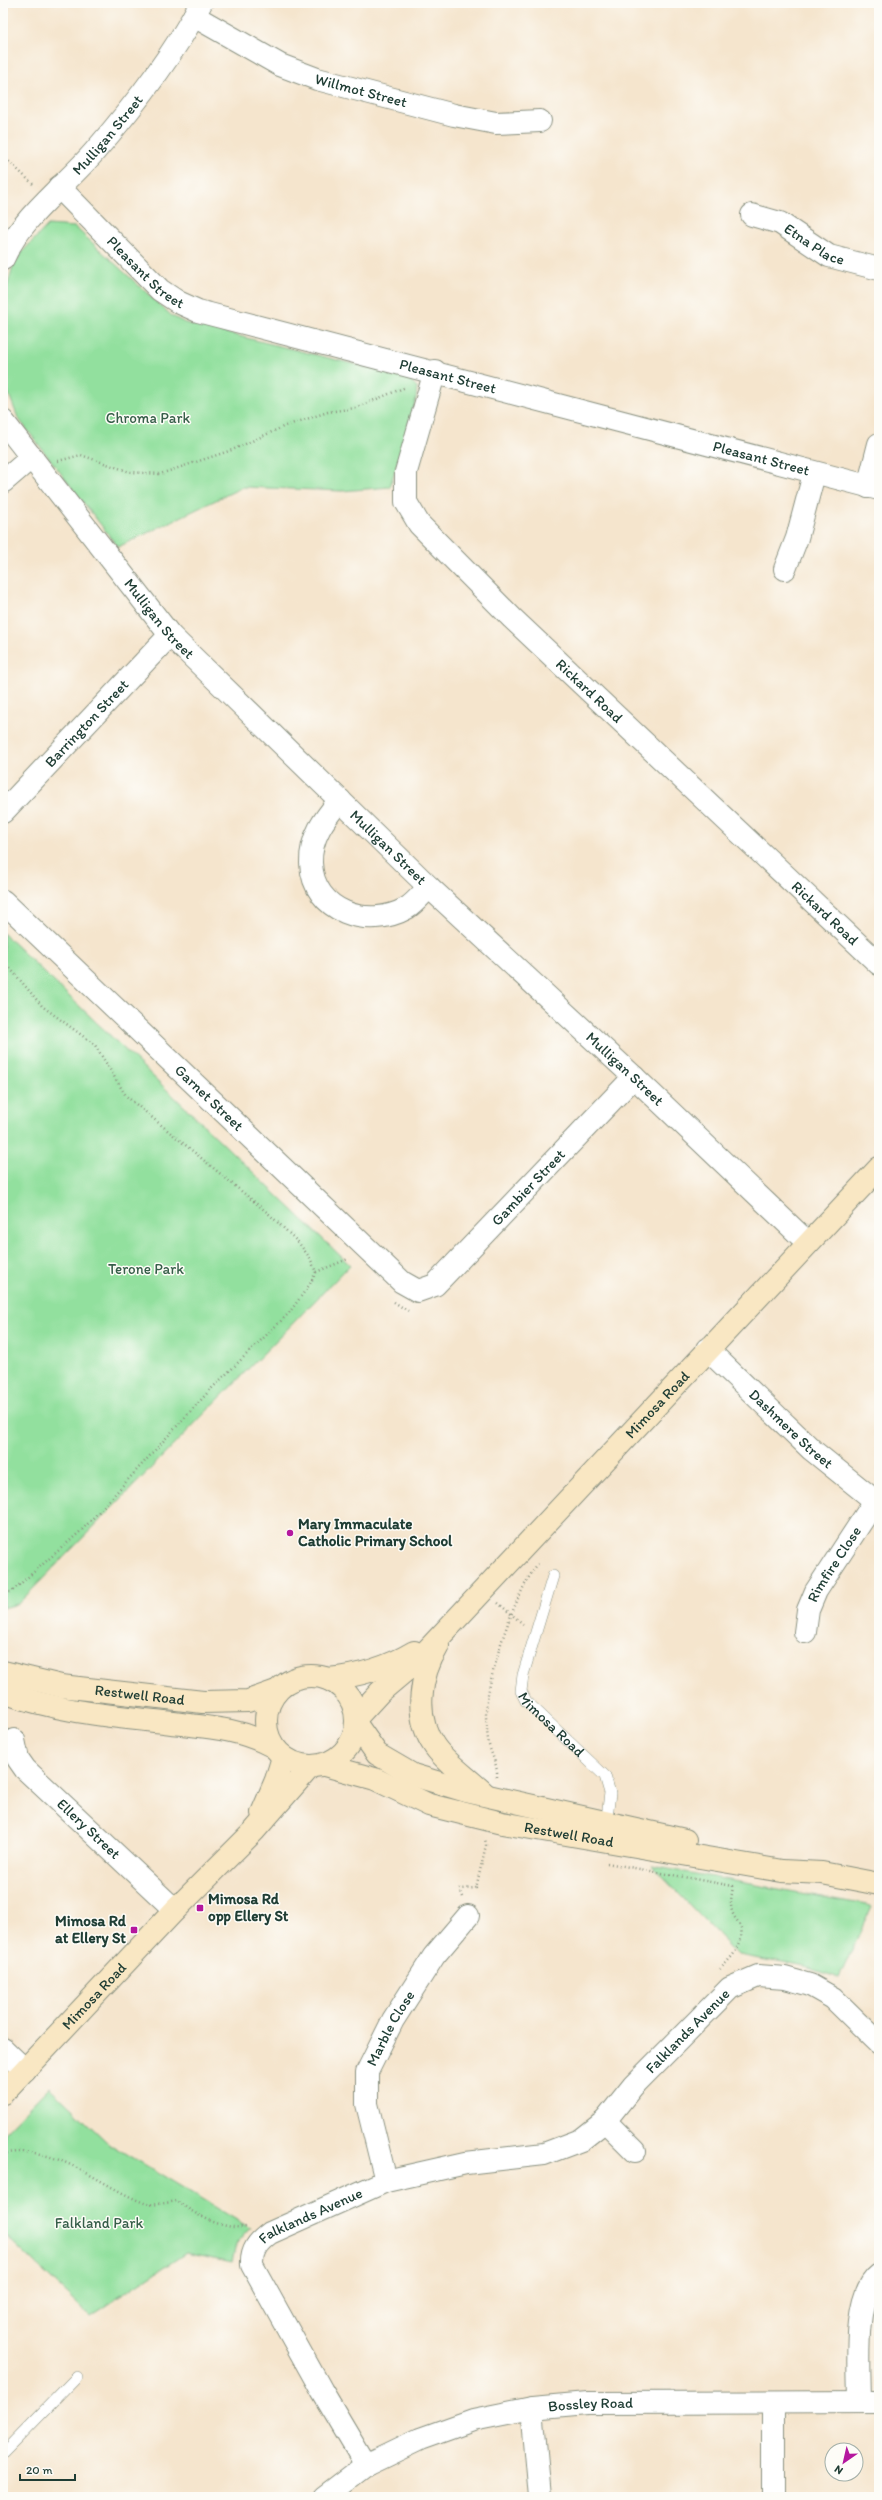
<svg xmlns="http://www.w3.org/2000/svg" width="882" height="2500" font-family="Itim,sans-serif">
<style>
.green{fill:#92e09e;stroke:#588e69}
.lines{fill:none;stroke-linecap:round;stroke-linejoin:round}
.service-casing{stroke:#8a9180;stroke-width:12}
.minor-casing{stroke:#8a9180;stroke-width:24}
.tertiary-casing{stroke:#8a9180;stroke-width:24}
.secondary-casing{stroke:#8a9180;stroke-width:24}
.path{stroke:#8a9180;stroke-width:2.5;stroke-dasharray:1 3;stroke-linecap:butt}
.service{stroke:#fff;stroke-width:11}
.minor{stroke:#fff;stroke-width:22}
.tertiary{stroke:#fff;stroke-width:22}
.secondary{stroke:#f9e7c3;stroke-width:22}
.poi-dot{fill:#b5179e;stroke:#fdfcf7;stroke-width:1.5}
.labels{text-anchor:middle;stroke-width:3;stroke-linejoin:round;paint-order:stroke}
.street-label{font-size:15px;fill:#1f3d34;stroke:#fdfcf7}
.park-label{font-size:15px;fill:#365e49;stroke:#fdfcf7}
.poi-label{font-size:15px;font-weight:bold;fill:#1f3d34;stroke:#fdfcf7;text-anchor:start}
</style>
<rect width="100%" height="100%" fill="#fdfcf7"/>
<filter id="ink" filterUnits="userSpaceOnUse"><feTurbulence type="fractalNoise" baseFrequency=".025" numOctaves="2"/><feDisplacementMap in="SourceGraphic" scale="8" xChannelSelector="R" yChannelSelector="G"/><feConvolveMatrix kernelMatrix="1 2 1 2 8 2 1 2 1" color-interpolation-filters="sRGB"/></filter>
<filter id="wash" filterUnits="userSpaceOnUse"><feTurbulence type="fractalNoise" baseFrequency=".012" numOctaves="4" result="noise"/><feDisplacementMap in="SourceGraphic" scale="16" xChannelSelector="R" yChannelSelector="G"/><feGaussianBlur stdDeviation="0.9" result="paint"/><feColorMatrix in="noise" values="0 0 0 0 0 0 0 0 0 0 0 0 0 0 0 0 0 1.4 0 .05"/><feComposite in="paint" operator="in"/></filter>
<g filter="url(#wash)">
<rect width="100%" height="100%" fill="#f5e5cd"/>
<g class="green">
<polygon points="48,225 75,227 172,316 185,323 407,377 417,387 416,399 390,487 342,491 243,487 118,547 18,418 3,379 3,302 13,266 23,251"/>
<polygon points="3,933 350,1265 18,1604 3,1608"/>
<polygon points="652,1866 872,1906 839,1978 805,1967 738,1955"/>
<polygon points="49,2087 107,2142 250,2228 236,2244 232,2263 186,2253 90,2316 3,2233 3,2134"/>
</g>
</g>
<g filter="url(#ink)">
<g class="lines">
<g class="service-casing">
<g id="service">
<path id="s1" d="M553,1576L523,1675L521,1691L526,1701L605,1776L610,1793L606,1826"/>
<polyline points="3,2453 77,2377"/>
</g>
</g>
<g class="minor-casing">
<g id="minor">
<path id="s2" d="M194,16L280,65L317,79L454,115L496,123L540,121"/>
<path id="s3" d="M59,187L160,290L178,302L198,311L879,489"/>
<path id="s4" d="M752,215L780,223L829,256L879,269"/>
<path id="s5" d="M3,259C22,216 65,186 95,151C134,106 173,56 201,3"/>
<path id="s6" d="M435,371L406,472V502L419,524L512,618L879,964"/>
<path id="s7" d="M3,421L170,635L429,887L634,1077L808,1243"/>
<polyline points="3,482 32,457"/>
<polyline points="868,487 879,444"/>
<polyline points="785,569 797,538 814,474"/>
<path d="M340,800C325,818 310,837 311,863C313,912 368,930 407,908C415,903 423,893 429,887"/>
<path id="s8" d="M3,812L170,635"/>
<path id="s9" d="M3,901L402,1282L418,1291L435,1285L634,1077"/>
<path id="s10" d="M707,1349L812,1450L879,1504"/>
<path id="s11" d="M805,1632L808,1610L816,1591L875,1501"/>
<path id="s12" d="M14,1740L18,1759L25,1769L175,1910"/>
<polyline points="3,2049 25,2070"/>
<polyline points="605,2121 635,2151"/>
<path id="s13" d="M386,2181L367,2104V2072L393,2020L434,1956L468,1916"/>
<path d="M859,2402C859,2371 852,2295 879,2275"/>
<polyline points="532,2408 540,2497"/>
<path id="s14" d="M366,2465L322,2391L252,2265C251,2250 258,2242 270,2233L386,2181L466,2163L544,2154L581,2140L605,2121L633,2086L730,1988L758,1976L785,1978L810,1985L833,1998L879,2043"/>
<polyline points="773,2497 773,2403"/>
</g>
</g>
<g class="tertiary-casing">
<g id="tertiary">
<path id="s15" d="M324,2497L366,2465L420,2439L473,2420L532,2408L588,2403L879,2402"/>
</g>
</g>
<g class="secondary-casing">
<g id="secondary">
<path d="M438,1646C420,1675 413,1717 435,1747C448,1765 470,1779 486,1795"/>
<path id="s16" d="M3,1672L61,1686L203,1702L248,1701L276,1691"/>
<circle cx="311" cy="1721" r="45"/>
<path d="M328,1679C359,1676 387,1668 414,1652"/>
<path d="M3,1692C55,1711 109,1716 164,1722C202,1727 237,1727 272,1746"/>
<path id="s17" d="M356,1718L380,1692L418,1660L879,1168"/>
<polyline points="356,1724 377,1754 413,1775 466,1791 685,1840"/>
<path id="s18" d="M324,1765L375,1779L429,1805L502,1823L782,1871L822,1873L879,1884"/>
<polyline points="262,1813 276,1780 283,1757"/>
<path id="s19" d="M3,2093L175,1910L254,1831L310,1767"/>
</g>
</g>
<g class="path">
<polyline points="3,156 34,185"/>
<polyline points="58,461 81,455 130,472 160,474 232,450 285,426 328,412 355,408 406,387"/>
<polyline points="3,965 9,967 42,1006 95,1045 126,1096 269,1214 298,1242 310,1258 316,1272 310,1284 289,1313 210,1390 82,1530 11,1592 3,1592"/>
<polyline points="316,1272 348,1259"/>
<polyline points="394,1302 408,1311"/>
<polyline points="498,1603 523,1624"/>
<path d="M497,1777C498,1766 492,1756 489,1745C487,1736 487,1726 486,1717C485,1682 515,1591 538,1564"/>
<path d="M607,1863L733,1886C732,1896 729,1904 733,1914C735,1919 740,1923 741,1928C744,1945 731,1958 720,1969"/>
<polyline points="463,1897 460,1889 476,1888 486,1845 485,1838"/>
<path d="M3,2154C56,2142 100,2187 147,2204C154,2206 169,2202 177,2201C196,2215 222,2230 246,2227"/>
</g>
<use href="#service" class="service"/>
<use href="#minor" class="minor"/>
<use href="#tertiary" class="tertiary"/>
<use href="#secondary" class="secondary"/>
</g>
</g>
<g class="poi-dot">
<circle cx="290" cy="1533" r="4"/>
<rect x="196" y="1904" width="8" height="8" rx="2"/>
<rect x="130" y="1926" width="8" height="8" rx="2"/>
</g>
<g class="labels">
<g class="street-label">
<text dy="5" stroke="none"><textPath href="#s2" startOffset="184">Willmot Street</textPath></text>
<text dy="5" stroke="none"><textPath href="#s5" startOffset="163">Mulligan Street</textPath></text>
<text dy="5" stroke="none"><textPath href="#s4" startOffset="70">Etna Place</textPath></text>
<text dy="5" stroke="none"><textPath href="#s3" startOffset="122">Pleasant Street</textPath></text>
<text dy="5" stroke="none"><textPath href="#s3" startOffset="446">Pleasant Street</textPath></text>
<text dy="5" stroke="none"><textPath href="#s3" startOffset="770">Pleasant Street</textPath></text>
<text dy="5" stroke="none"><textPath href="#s7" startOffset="252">Mulligan Street</textPath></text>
<text dy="5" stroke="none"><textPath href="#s6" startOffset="399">Rickard Road</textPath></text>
<text dy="5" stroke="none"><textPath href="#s8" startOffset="122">Barrington Street</textPath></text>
<text dy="5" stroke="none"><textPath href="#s7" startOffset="576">Mulligan Street</textPath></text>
<text dy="5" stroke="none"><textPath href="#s6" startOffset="723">Rickard Road</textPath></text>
<text dy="5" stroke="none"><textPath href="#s7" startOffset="900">Mulligan Street</textPath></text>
<text dy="5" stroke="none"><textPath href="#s9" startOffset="285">Garnet Street</textPath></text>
<text dy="5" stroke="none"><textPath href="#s9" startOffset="723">Gambier Street</textPath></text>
<text dy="5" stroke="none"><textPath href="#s17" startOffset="435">Mimosa Road</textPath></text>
<text dy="5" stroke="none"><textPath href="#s10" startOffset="116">Dashmere Street</textPath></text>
<text dy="5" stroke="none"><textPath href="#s11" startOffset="75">Rimfire Close</textPath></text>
<text dy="5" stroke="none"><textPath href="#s16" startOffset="139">Restwell Road</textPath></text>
<text dy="5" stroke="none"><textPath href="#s1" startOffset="165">Mimosa Road</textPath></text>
<text dy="5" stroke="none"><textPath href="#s12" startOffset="119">Ellery Street</textPath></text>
<text dy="5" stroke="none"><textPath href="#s18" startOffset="256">Restwell Road</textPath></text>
<text dy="5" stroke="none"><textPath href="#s19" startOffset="133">Mimosa Road</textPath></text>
<text dy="5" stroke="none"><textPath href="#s13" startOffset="161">Marble Close</textPath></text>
<text dy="5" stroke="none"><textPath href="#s14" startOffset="749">Falklands Avenue</textPath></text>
<text dy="5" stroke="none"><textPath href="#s14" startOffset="313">Falklands Avenue</textPath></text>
<text dy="5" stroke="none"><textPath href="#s15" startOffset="288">Bossley Road</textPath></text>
</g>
<g class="park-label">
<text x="148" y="423">Chroma Park</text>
<text x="146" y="1274">Terone Park</text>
<text x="99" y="2228">Falkland Park</text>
</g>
<g class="poi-label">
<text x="298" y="1529">Mary Immaculate<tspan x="298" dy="17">Catholic Primary School</tspan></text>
<text x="208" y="1904">Mimosa Rd<tspan x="208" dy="17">opp Ellery St</tspan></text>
<text x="126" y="1926" text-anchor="end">Mimosa Rd<tspan x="126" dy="17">at Ellery St</tspan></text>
</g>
</g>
<rect width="882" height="2500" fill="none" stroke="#fdfcf7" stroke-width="16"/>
<g transform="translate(844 2462) rotate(214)"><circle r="19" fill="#fdfcf7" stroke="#a4b0a9"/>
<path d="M0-3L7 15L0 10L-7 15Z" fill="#b5179e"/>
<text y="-6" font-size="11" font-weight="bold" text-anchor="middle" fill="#1f3d34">N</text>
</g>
<path d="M20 2474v6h55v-6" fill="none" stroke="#1f3d34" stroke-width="2"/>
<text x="26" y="2474" font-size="12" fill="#1f3d34" stroke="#fdfcf7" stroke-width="3" paint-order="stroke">20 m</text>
</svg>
